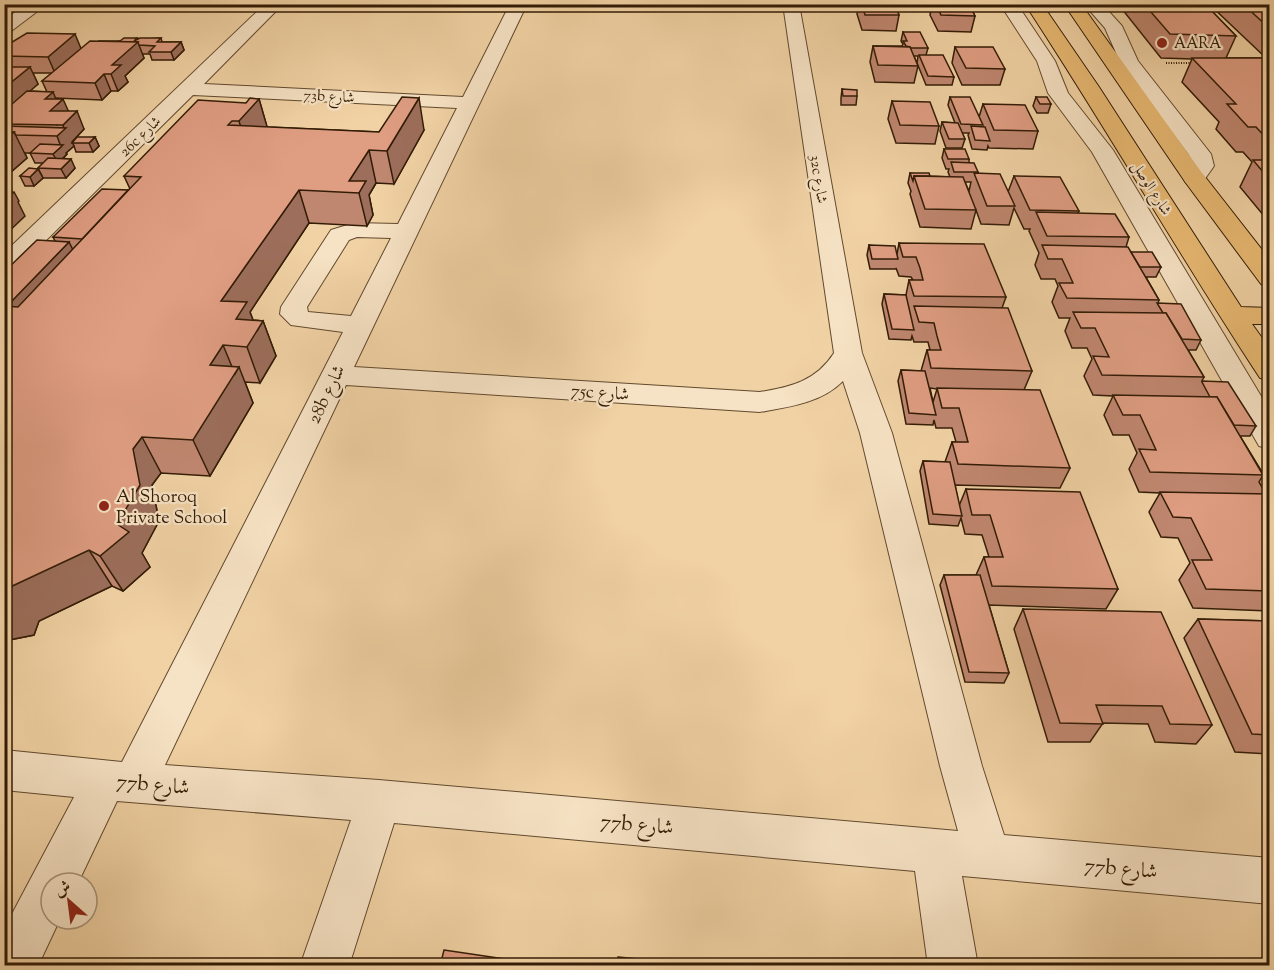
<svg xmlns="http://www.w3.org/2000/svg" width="1274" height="970" font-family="'Sorts Mill Goudy',Amiri,serif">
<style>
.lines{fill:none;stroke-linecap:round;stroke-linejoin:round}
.minor-casing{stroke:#624a2e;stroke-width:2}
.major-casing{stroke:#331c06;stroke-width:2}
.path{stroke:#331c06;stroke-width:2;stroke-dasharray:1 1.5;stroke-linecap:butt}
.minor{fill:#f6e2c4;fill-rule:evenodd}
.major{fill:#e8b972;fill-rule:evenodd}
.wall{fill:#c08770;stroke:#331c06;stroke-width:1.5;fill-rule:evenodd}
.shaded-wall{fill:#9c6e5b;stroke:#331c06;stroke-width:1.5}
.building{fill:#df9d82;stroke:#331c06;stroke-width:1.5}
.poi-dot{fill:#8f2418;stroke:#f6e2c4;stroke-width:2}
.labels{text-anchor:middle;stroke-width:4.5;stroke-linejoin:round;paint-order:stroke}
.far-poi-label{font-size:15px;fill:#331c06;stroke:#f6e2c4;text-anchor:start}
.far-street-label{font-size:15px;fill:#331c06;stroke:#f6e2c4}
.street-label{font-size:18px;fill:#331c06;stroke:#f6e2c4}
.poi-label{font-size:18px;fill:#331c06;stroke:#f6e2c4;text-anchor:start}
.near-street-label{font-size:21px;fill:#331c06;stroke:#f6e2c4}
</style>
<rect width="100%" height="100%" fill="#f1d2a4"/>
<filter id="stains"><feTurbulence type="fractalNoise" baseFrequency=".00333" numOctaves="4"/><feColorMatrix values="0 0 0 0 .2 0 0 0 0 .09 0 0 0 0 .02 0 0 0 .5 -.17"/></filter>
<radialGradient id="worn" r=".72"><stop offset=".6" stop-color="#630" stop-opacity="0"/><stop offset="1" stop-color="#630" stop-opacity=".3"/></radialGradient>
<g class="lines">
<g class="minor-casing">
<g id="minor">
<polygon points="27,4 47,4 10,32 4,33 4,20"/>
<path d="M265,4H283L204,84L463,97L510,4H527L354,367L760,392C791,387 816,381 834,353L783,4H799L862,353L892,433L982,766L1004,835L1270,858V904L962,876L978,966H928L915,871L394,823L349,966H300L351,820L117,801L78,883H51V919H60L38,966H4V929L74,797L4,790V750L122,762L343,332L291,325L280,314L281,307L331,230L354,223L398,224L457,108L193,95L13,273L4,276V253ZM357,237L391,238L351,316L308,312L307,307L349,240ZM843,381L860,433L940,766L958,831L379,780L165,765L346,385L760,412C789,407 821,403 843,381Z"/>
<polygon points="1000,4 1017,4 1055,61 1068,93 1113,150 1270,411 1270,449 1259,446 1092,152 1048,93 1037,61"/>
<polygon points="1084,4 1102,4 1122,26 1138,61 1211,154 1214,166 1202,183 1194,185 1186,183 1183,178 1192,166 1189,155 1120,62 1105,28"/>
</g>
</g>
<g class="major-casing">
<g id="major">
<path d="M1025,4H1042L1099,87L1241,307L1270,308V324H1252L1270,349V380L1260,378C1179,255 1106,127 1025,4Z"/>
<polygon points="1064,4 1081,4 1202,173 1270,260 1270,286 1261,284 1186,183"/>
</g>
</g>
<polyline class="path" points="1166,63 1194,63"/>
<use href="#minor" class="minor"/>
<use href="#major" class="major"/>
</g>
<g class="wall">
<polygon points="859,4 895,4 899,15 896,31 862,30 857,14"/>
<polygon points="932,4 969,4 975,16 971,32 938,31 930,15"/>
<polygon points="1118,4 1205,4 1236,36 1226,58 1266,58 1209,4 1269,4 1269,222 1240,187 1252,162 1243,152 1236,152 1216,129 1219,122 1182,82 1192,59 1161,58"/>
<polygon points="903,32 928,48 926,55 954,77 952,85 926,85 917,63 918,56 914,56 918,66 914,83 875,82 870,62 873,46 902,46 903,44 901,41"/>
<path d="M161,38L162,42H181L184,50L174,60H152L150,54H142L144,58L125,76L128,82L118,91H111L102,100L56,98L84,129L72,142V143L95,137L99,146L93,152H76L74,146L66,153L67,154L63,159L75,168L66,178H43L38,168L44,163H35L30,153H25L27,158L4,178V111L9,108L4,107V47L81,49L120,41ZM33,73H52L42,81L47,92L29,91L38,84Z"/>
<polygon points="955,47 1005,69 1000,85 962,85 952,63"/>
<polygon points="842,89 857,96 856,105 841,105 841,98"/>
<polygon points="950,97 979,117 983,104 1038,131 1033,149 989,148 988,146 987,150 972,149 968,135 969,133 962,133 965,139 962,148 946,148 940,131 942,122 955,123 948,105"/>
<polygon points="1036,97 1051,104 1048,113 1037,113 1033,106"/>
<polygon points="259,99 267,127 379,132 424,130 394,184 376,183 369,195 373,215 367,226 309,223 250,312 253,320 263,321 276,356 260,383 245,382 253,403 210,476 161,473 152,485 159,521 142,553 150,567 123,591 112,586 39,621 34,635 4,641 4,272 55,241 53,237 128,190 130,189 124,176 246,103"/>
<polygon points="892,101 939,126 935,144 896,143 888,119"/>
<path d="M944,149L969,159V162L978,172V173L1008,192L1014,176L1079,211L1078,213L1129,237L1126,247L1131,252L1161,267L1156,277H1146L1159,300L1158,303L1201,340L1196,350H1188L1204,377L1202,381L1256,426L1250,436H1240L1262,472L1269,473V611L1193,608L1179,580L1190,563L1178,538L1161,537L1149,512L1160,493L1139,492L1129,469L1137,453L1129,435H1113L1104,415L1113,396L1093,395L1084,376L1092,359L1087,348H1072L1065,331L1070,318H1059L1052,302L1058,286L1055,279H1041L1035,265L1039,253L1029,231L1030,229H1024L1014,208L1009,225L981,224L976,210L971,229L920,227L910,194L911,191L908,183L910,173L930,176L950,177L948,172L949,169H946L942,158ZM965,182H971L969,191Z"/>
<polygon points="38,169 43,178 34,186 25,186 20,176"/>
<path d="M899,243L1006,297L1002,308L1032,371L1024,390L1070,468L1060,488L955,485L959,506L966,489L1118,589L1106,609L989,605L1009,673L1004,683L965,682L940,585L944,575H976L984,557H989L982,535L965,534L961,518L958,526L929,524L920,471L923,461L945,462L952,442H956L952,428H936L934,420L933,425L906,424L898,381L901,370L921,371L927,350H930L928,342H914L912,336L911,340L889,339L882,304L884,294L906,295L909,280H913L911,277L899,276L896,268V269H870L867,255L869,245L897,254ZM930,388L937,389L933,402Z"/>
<polygon points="1023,609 1212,725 1196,744 1155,742 1148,724 1103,723 1090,742 1048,742 1014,629"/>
<polygon points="1198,619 1269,621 1269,754 1235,752 1184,638"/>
</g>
<g class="shaded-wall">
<polygon points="75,34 82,51 55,73 48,57"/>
<polygon points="137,38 140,45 139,45 144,58 125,76 128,82 118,91 111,74 112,65"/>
<polygon points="181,42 184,50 174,60 171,52"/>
<polygon points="30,67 38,84 11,108 4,95 4,88"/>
<polygon points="104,74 111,91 102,100 95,83"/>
<polygon points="53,92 58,104 63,99 71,117 57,125 45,99"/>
<polygon points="419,98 424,130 394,184 387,151"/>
<polygon points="259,99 268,130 249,153 238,118"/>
<polygon points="77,111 84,129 72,142 74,146 66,153 67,154 58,163 53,154 61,147 57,136 64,129 63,125"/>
<polygon points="14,132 27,158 4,178 4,140"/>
<polygon points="95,137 99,146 93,152 89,143"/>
<polygon points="369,150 376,183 369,195 373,215 367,226 359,193 349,181"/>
<polygon points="71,159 75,168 66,178 61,169"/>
<polygon points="38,169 43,178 34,186 30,177"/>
<polygon points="11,189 13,193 14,192 19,201 18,202 25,216 4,236 4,195"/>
<polygon points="299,190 309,223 250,312 257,331 263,321 276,356 260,383 247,347 221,301"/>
<polygon points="69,242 74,252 24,333 8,305"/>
<polygon points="223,345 235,374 239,367 253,403 210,476 193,440 210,365"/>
<polygon points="142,437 161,473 152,485 159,521 142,553 150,567 123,591 100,556 117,524 133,449"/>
<polygon points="89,550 112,586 39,621 34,635 4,641 4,600 12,586"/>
</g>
<g class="building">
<polygon points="862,4 895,4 899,15 865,15"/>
<polygon points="936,4 969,4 975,16 941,15"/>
<polygon points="1144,4 1205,4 1236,36 1170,34"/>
<polygon points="1243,4 1269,4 1269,28"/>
<polygon points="903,32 920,32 928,48 911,48 910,47 906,46 903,41 907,41"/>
<polygon points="27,33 75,34 48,57 4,56 4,47"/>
<polygon points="124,38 137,38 134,41 140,38 161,38 157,42 181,42 171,52 149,52 155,46 139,45 138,42 98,41 120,41"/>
<polygon points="90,41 138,42 112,65 121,65 111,74 104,74 95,83 42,81"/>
<polygon points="873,46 910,47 918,66 878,65"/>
<polygon points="955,47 993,47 1005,69 966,68"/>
<polygon points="919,55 943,55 954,77 928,76"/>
<polygon points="1192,58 1269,58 1269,141 1256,127 1248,127 1227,104 1236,104"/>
<polygon points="4,67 30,67 4,88"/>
<polygon points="842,89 857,90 857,96 843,96"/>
<polygon points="27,91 53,92 45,99 63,99 50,111 77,111 63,125 4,124 4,111"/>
<polygon points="402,97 419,98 387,151 369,150 349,181 366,181 359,193 299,190 221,301 247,302 236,319 263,321 247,347 223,345 210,365 239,367 193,440 142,437 133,449 140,485 117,524 129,532 100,556 89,550 12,586 7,600 4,600 4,306 18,307 141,177 124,176 198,100 246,103 250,98 259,99 239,121 232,121 228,125 379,132"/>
<polygon points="950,97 970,97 983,125 961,124"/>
<polygon points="1036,97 1047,97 1051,104 1040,104"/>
<polygon points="892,101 930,102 939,126 900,125"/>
<polygon points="983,104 1025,105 1038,131 994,130"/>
<polygon points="942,122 958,123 965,139 949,139"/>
<polygon points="4,126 66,128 57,136 16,135 14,132 4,132"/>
<polygon points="971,126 985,127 990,141 975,140"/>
<polygon points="4,132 14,132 4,140"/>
<polygon points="77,137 95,137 89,143 72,143"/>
<polygon points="40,144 63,145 53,154 30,153"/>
<polygon points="944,149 965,149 969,159 948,159"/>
<polygon points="48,158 71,159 61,169 38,168"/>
<polygon points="1253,160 1269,160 1269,179"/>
<polygon points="951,162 974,163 978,172 954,172"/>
<polygon points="29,168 38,169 30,177 20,176"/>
<polygon points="910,173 929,173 930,176 914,176 913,181"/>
<polygon points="974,173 1000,174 1015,206 987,206"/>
<polygon points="914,176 963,177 976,210 925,209"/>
<polygon points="1014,176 1060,177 1079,211 1030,210"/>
<polygon points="4,189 11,189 4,195"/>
<polygon points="102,189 128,190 82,239 53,237"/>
<polygon points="1036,212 1115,214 1129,237 1047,236"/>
<polygon points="37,240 69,242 8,305 4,304 4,272"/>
<polygon points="899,243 984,244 1006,297 914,296 909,280 923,280 920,268 916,257 903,257"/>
<polygon points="869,245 895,246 898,259 872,259"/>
<polygon points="1042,245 1128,247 1159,300 1067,298 1059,283 1073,283 1068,272 1062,259 1048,259"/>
<polygon points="1131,252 1152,252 1161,267 1140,267"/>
<polygon points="884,294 906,295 914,330 892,329"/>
<polygon points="1157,303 1181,304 1201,340 1182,339 1166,313 1163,313"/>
<polygon points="914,306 1008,308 1032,371 931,368 927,350 941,350 937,336 934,323 919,322"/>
<polygon points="1073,312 1166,313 1204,377 1102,375 1093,356 1109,357 1095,328 1081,328"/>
<polygon points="901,370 925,371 936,415 909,413"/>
<polygon points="1202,381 1228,382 1256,426 1234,425 1217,397 1210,397 1202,382"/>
<polygon points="937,388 1040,390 1070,468 958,464 952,442 968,442 959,408 942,408"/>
<polygon points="1113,395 1217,397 1263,475 1150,472 1139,449 1156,450 1140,415 1123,415"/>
<polygon points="923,461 950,462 962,516 933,514"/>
<polygon points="1262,472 1269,473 1269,494 1266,494 1259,482 1263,475"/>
<polygon points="966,489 1080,492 1118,589 992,586 984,557 1003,557 990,515 972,515"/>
<polygon points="1160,492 1269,494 1269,591 1206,589 1192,560 1212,560 1191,518 1173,517"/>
<polygon points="944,575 980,575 1009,673 969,672"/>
<polygon points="1023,609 1161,612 1212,725 1170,724 1162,706 1096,705 1103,724 1060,723"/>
<polygon points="1198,619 1269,621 1269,735 1252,734"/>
<polygon points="444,950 553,966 440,966"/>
<polygon points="618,957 713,966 617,966"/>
</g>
<g class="poi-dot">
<circle cx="1162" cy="43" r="6"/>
<circle cx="104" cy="506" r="6"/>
</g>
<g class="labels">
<g class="far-poi-label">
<text x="1174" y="48">AARA</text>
</g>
<g class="far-street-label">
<text transform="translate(329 96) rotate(3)" y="5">73b شارع</text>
<text transform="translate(140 136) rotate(-44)" y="5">26c شارع</text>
<text transform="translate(819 179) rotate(81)" y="5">32c شارع</text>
<text transform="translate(1152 188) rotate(58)" y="5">شارع الوصل</text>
</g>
<g class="street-label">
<text transform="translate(600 392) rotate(4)" y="6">75c شارع</text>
<text transform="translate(326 394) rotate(-64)" y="6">28b شارع</text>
</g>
<g class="poi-label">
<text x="116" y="502">Al Shoroq<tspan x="116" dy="21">Private School</tspan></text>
</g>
<g class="near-street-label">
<text transform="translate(153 784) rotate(5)" y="7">77b شارع</text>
<text transform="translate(637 824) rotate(5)" y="7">77b شارع</text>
<text transform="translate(1121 868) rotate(5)" y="7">77b شارع</text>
</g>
</g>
<rect width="1274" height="970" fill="none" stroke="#f1d2a4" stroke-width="24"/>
<rect x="6" y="6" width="1262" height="958" fill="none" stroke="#331c06" stroke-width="3"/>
<rect x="12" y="12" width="1250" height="946" fill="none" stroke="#331c06" stroke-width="1.5"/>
<g transform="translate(69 901) rotate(332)"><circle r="28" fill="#f6e2c4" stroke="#a89378" stroke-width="1.5"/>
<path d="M0-4.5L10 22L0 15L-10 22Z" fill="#8f2418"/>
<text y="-9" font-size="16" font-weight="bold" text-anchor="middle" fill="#331c06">ش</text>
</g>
<rect width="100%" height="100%" filter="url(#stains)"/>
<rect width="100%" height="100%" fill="url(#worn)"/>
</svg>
